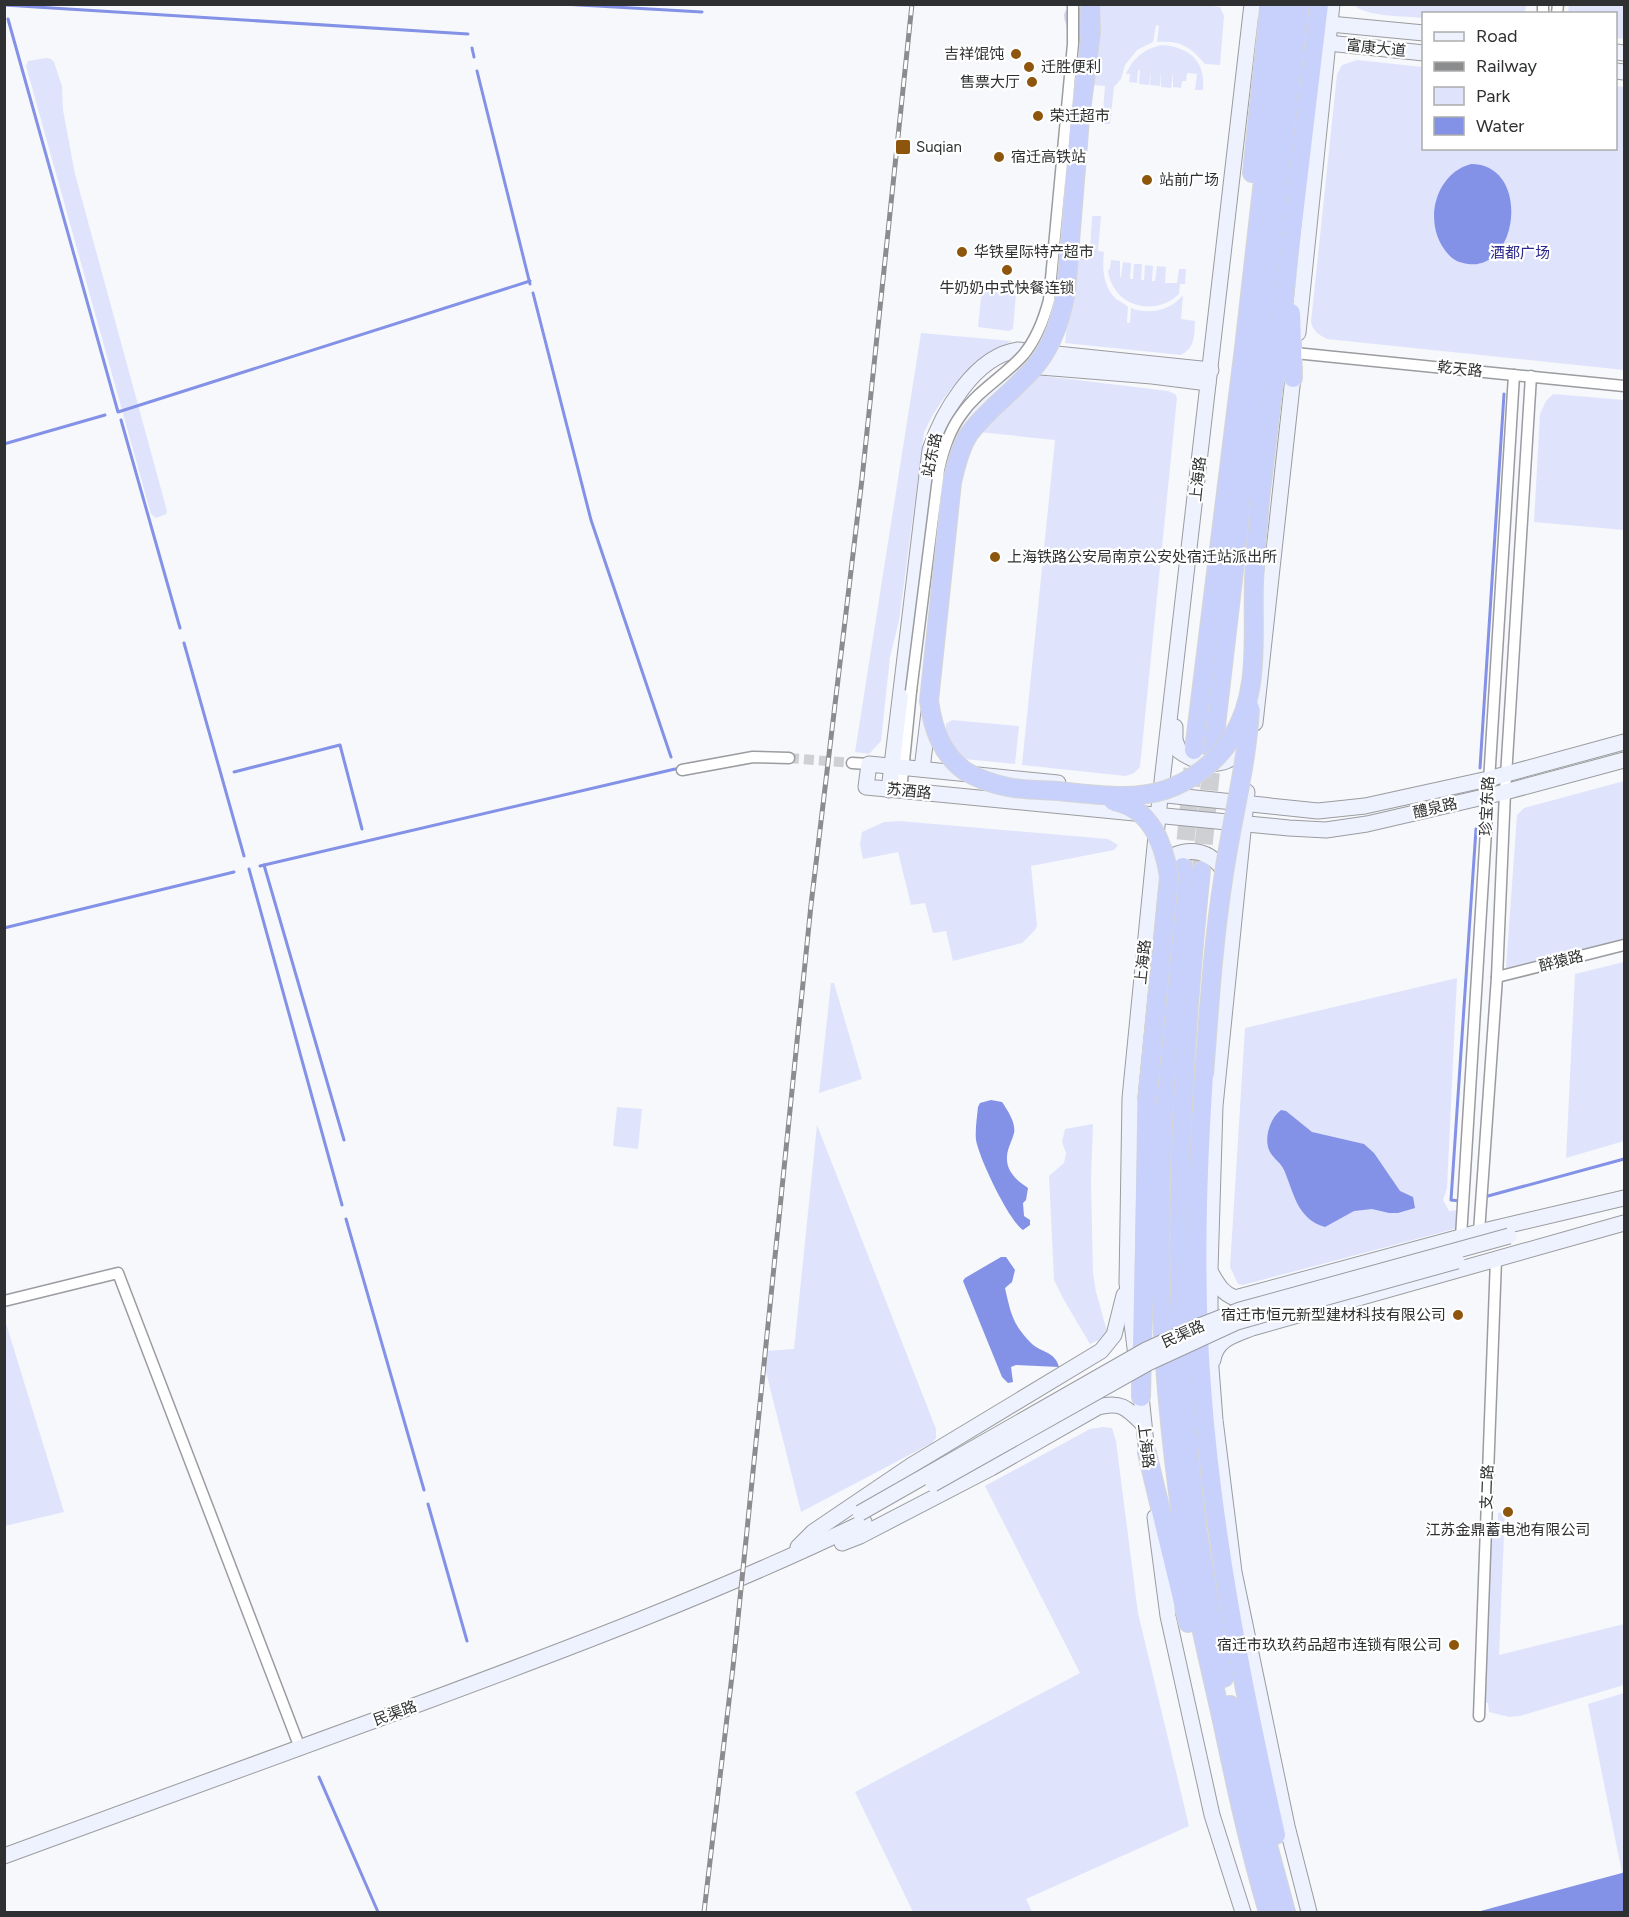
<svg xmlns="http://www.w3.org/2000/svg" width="1629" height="1917" font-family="Figtree,'Noto Sans SC',sans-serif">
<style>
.green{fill:#dfe4fc}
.water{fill:#8391e6}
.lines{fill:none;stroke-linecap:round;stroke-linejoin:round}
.stream{stroke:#8391e6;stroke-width:3}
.street-tunnel{stroke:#cfd0d3;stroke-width:10;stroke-dasharray:10 5;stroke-linecap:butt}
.highway-tunnel{stroke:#cfd0d3;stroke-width:18;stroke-dasharray:18 9;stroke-linecap:butt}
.street-casing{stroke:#9b9c9f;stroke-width:13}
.secondary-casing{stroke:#9b9c9f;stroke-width:17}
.highway-casing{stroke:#d5d6d6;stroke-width:20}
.street{stroke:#fff;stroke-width:10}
.secondary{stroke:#eef1fe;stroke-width:15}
.highway{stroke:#c8d1fc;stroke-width:18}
.rail-casing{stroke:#8b8c8e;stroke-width:5}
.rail{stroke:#fff;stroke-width:3;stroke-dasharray:9;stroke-linecap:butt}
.street-bridge-casing{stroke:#9b9c9f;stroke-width:13;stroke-linecap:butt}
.secondary-bridge-casing{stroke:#9b9c9f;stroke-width:17;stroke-linecap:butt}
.highway-bridge-casing{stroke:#d5d6d6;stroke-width:20;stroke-linecap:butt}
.street-bridge{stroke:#fff;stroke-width:10}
.secondary-bridge{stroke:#eef1fe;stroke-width:15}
.highway-bridge{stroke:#c8d1fc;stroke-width:18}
.poi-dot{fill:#8e560d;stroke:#fff;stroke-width:2}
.labels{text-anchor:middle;stroke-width:4.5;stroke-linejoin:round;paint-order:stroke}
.street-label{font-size:15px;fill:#2f3031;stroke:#fff}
.poi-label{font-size:15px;fill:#2f3031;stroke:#fff;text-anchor:start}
.park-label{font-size:15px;fill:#2c2a8b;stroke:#fff}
</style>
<rect width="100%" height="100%" fill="#f7f8fb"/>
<g class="green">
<path d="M1095,5H1203L1220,7L1224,16L1220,65L1205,64C1191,47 1180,40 1157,42L1159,26L1156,25L1153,42L1137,50L1125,65L1121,79L1114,87L1110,124H1102L1105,86L1089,85Z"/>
<path d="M1354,5H1526L1525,13L1424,14L1423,18C1405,16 1366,17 1354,5Z"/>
<polygon points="1569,5 1624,5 1624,39 1616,38 1616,14 1568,13"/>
<path d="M1162,45C1190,47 1206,62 1203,90H1195L1197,74L1187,73L1186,81H1182L1181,88L1173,87V73L1171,88L1161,87V72L1160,86L1150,85L1151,70L1149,85L1139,84L1140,70H1138L1137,83L1129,82L1130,74H1126C1134,57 1144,49 1162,45Z"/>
<polygon points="46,58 51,59 54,62 62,86 63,110 75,174 167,511 166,514 156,518 151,514 26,66 28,61"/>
<path d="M1357,60L1423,67L1424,148H1616V86L1624,87V370L1327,339C1319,335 1313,331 1311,322L1337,74L1342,65Z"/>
<path d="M1092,216H1101L1098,251L1104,252C1102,269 1103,286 1116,299C1120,302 1125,304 1128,307L1127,323H1130L1131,308C1149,315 1170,311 1183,295L1181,319L1195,321C1194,335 1196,347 1181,355L1065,343L1075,250L1090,251Z"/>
<path d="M1111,260L1120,261V277H1121L1123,262L1131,263L1130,279H1133L1134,264H1142L1141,280H1144L1145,265L1153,266L1152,281H1155L1157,266L1166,267L1165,283H1177L1179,269H1186L1185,284H1180L1179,294C1154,318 1112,306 1108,270L1110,269Z"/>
<polygon points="982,288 1014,291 1016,294 1013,329 1009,331 978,327"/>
<path d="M921,333L1012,341C973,359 941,394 924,433L899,621L890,657L881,741L869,754L855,752Z"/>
<polygon points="1036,375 1168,391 1175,394 1177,398 1140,767 1134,773 1126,776 1022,765 1055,440 979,432"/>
<polygon points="1553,394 1624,400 1624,530 1534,522 1540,414 1546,401"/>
<polygon points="952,720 1019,726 1015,764 944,757 946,724"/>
<polygon points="1624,781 1624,939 1506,968 1517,815 1524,808"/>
<polygon points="899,821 1108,839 1118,845 1114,850 1031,866 1037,925 1035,930 1022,943 953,961 946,931 933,933 925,903 911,905 898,852 863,859 860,844 862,832 884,822"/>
<polygon points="1624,962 1624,1141 1566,1158 1575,974"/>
<polygon points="1457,978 1447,1188 1443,1200 1449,1211 1458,1210 1458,1228 1243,1285 1238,1284 1230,1267 1245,1028"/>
<polygon points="831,983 834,983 862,1079 819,1093"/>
<polygon points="617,1107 642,1109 638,1149 613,1146"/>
<polygon points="1093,1124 1091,1181 1093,1273 1096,1292 1107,1331 1099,1340 1090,1344 1064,1300 1054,1280 1049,1176 1064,1163 1066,1153 1062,1142 1065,1129"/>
<polygon points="817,1125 936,1429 936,1438 932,1443 801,1512 764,1364 765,1351 794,1349"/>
<polygon points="4,1317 64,1512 5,1526 4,1526"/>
<polygon points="1103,1427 1112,1428 1116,1441 1138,1613 1189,1826 1026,1899 1032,1912 913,1912 855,1792 1080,1673 985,1486 1090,1429"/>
<polygon points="1505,1511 1499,1655 1624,1624 1624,1685 1520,1716 1509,1717 1489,1712 1488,1703 1483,1702 1491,1524 1498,1520 1498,1513"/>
<polygon points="1624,1693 1624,1872 1622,1873 1588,1704"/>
</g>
<g class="water">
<path d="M1471,164C1531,164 1519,271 1468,264C1460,263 1453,260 1448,254C1422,225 1434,174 1471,164Z"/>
<path d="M991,1100L1002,1102C1008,1111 1016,1123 1014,1133C1012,1141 1007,1149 1007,1157C1006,1171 1017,1181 1028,1188L1026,1200L1023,1203L1024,1216L1030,1220V1225L1023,1230C1009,1221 979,1158 976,1140C975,1130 977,1117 978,1107L980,1103Z"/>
<path d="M1281,1110L1286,1111L1312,1132L1364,1144L1374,1153L1400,1191L1413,1197L1415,1208L1398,1213H1389L1372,1209L1354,1211L1325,1227C1297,1219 1294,1193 1284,1170C1281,1163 1274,1159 1270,1152C1263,1139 1270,1118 1281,1110Z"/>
<path d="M1001,1257H1006L1015,1270L1012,1282L1005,1288C1011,1314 1012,1323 1031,1343C1041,1353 1055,1351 1059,1367L1016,1365L1011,1367L1013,1382L1008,1383L1002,1377L963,1281L965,1278Z"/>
<polygon points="1624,1872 1624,1912 1477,1912 1622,1873"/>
</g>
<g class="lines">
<g class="stream">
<polyline points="562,4 702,12"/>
<polyline points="4,5 468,34"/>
<polyline points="8,19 118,412 530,281"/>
<polyline points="472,48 474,57"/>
<polyline points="477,71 530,284"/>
<polyline points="533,293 591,520 671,757"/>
<polyline points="121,420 180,628"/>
<polyline points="4,444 105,415"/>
<polyline points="184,643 244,856"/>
<polyline points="1480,768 1504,394"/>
<polyline points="234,772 340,745 362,829"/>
<polyline points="264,865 344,1140"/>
<polyline points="260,866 675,769"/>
<polyline points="249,869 342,1205"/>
<polyline points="4,928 234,872"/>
<polyline points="1488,1196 1624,1159"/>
<polyline points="1460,1201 1451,1200 1476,829"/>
<polyline points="346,1219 424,1490"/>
<polyline points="428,1504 467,1641"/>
<polyline points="319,1777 378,1912"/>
</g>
<polyline class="street-tunnel" points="789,758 852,763"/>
<g class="highway-tunnel">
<polyline points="1183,867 1193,764"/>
<polyline points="1201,871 1213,751"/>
</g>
<g class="street-casing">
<g id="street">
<polyline points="1543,14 1543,4"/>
<polyline points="1557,14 1558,4"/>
<polyline points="1295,353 1624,386"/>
<polyline points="852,763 869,764"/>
<polyline points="682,770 753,757 789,758"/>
<polyline points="901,791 911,691"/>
<polyline points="1497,977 1624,945"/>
<polyline points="1479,1232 1497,977 1505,792 1531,376"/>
<polyline points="1461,1237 1514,375"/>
<polyline points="4,1301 118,1273 300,1748"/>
<polyline points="1479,1716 1496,1259"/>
</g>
</g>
<g class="secondary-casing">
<g id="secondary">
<polyline points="1330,24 1424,33"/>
<polyline points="1328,43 1424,53"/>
<polyline points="1616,52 1624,53"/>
<polyline points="1616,71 1624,72"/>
<polyline points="1298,333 1332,4"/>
<path d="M961,441C966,413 1001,375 1028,366L1152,376L1208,383"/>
<polyline points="1255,723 1294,368"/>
<path d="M1175,727V740L1179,751C1202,768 1238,771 1245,736"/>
<polyline points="922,769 929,712"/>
<polyline points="1058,783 869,764 866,787 1289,828 1326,830 1367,824 1505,792 1624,760"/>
<path d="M889,790L930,450C942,413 975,356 1018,350L1211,370"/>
<polyline points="1247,792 1215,1106 1210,1270 1210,1355 1215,1420 1234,1572 1287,1826 1309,1912"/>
<polyline points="1157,794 1318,811 1365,806 1488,779 1624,742"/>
<path d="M1158,869C1178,842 1215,847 1227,878"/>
<path d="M1211,1273C1218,1285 1222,1293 1235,1298L1479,1232L1624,1198"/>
<polyline points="1136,1356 1127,1283 1130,1098 1158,816 1252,4"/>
<path d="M1213,1360C1216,1339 1235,1335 1252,1328L1624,1223"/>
<polyline points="1140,1386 1148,1463"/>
<polyline points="1155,1517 1168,1616 1212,1815 1243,1912"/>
<path d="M842,1543L860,1536L991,1468L1098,1407C1121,1401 1127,1408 1143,1424"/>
<polyline points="798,1547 813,1532 912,1465 1101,1351 1114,1335 1124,1295"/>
<path d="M4,1856C145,1805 286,1753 427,1701C575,1646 723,1590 864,1522"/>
</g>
</g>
<g class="highway-casing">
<g id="highway">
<polyline points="1074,16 1084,49 1083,61"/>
<polyline points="1252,173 1268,18 1268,4"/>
<polyline points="1291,313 1293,378"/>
<polyline points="1260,500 1319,4"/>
<polyline points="1194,750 1244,348 1283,4"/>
<polyline points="1213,751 1300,4"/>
<path d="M1183,867C1172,994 1159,1121 1160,1249C1161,1340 1170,1439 1183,1529C1192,1592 1207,1654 1221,1716C1235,1782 1249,1848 1268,1912"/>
<path d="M1201,871C1178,1092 1168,1318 1199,1540C1206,1586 1216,1632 1224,1678"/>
<path d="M1204,1075C1197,1179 1194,1284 1202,1388C1213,1538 1243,1688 1276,1835"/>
<polyline points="1141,1397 1147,1102"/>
<polyline points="1147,1453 1188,1623"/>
<polyline points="1230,1705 1286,1912"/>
</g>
</g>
<use href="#street" class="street"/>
<use href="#secondary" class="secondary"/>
<use href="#highway" class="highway"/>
<g class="rail-casing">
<polyline id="rail" points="704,1912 733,1667 811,905 862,479 912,4"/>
</g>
<use href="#rail" class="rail"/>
<g class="street-bridge-casing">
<path id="street-bridge" d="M911,691L939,470C943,451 949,431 961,415C978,390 1005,376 1024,354C1037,338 1044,319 1049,300L1073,44V4"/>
</g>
<g class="secondary-bridge-casing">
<g id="secondary-bridge">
<polyline points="933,1484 1148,1363 1237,1322 1457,1261"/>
<polyline points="860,1513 1146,1350 1192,1329 1240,1310 1509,1236"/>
</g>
</g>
<g class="highway-bridge-casing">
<g id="highway-bridge">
<path d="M1090,4L1091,32L1080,119L1066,291C1061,317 1054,342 1037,364C1017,389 988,408 969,434C960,448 956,466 952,482L929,701C933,728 941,754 965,771C978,779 993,784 1008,787C1023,790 1041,790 1057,791C1093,794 1131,801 1165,790C1192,781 1218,761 1232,737C1261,692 1252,633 1254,582C1255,555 1258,527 1260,500"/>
<path d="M1113,801C1150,807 1164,844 1169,877L1147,1102"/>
<path d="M1204,1075C1209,1010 1213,944 1223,880C1231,822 1247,766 1250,708"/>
</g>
</g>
<use href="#street-bridge" class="street-bridge"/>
<use href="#secondary-bridge" class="secondary-bridge"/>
<use href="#highway-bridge" class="highway-bridge"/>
</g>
<g class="poi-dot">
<circle cx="1016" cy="54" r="6"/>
<circle cx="1029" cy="67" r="6"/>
<circle cx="1032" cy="82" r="6"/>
<circle cx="1038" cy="116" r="6"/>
<rect x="895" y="139" width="16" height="16" rx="3"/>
<circle cx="999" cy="157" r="6"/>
<circle cx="1147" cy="180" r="6"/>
<circle cx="962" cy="252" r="6"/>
<circle cx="1007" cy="270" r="6"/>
<circle cx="995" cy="557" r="6"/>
<circle cx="1458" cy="1315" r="6"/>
<circle cx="1508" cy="1512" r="6"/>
<circle cx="1454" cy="1645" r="6"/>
</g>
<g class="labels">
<g class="street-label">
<text transform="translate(1376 48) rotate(6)" y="5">富康大道</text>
<text transform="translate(1460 369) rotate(6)" y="5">乾天路</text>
<text transform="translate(932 455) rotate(-78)" y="5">站东路</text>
<text transform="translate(1198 479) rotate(-84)" y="5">上海路</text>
<text transform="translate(909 791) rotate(6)" y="5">苏酒路</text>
<text transform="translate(1487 806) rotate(-87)" y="5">珍宝东路</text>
<text transform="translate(1435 808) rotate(-13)" y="5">醴泉路</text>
<text transform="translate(1561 961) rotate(-14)" y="5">醉猿路</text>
<text transform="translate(1143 962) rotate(-84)" y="5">上海路</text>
<text transform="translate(1183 1334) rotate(-24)" y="5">民渠路</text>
<text transform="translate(1146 1446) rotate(83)" y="5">上海路</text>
<text transform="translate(1487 1487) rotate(-88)" y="5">支二路</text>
<text transform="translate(395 1713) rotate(-20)" y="5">民渠路</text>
</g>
<g class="poi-label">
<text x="1004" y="59" text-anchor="end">吉祥馄饨</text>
<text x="1041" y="72">迁胜便利</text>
<text x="1020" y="87" text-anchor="end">售票大厅</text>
<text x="1050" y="121">荣迁超市</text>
<text x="916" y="152">Suqian</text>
<text x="1011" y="162">宿迁高铁站</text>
<text x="1159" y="185">站前广场</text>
<text x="974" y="257">华铁星际特产超市</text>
<text x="1007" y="293" text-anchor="middle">牛奶奶中式快餐连锁</text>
<text x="1007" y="562">上海铁路公安局南京公安处宿迁站派出所</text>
<text x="1446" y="1320" text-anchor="end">宿迁市恒元新型建材科技有限公司</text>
<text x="1508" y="1535" text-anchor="middle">江苏金鼎蓄电池有限公司</text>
<text x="1442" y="1650" text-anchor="end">宿迁市玖玖药品超市连锁有限公司</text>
</g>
<g class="park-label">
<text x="1520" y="258">酒都广场</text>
</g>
</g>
<rect width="1629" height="1917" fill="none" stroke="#2f3031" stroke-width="12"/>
<rect x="1422" y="12" width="195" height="138" fill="#ffffff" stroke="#acacad" stroke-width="1.5"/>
<rect x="1434" y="32" width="30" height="9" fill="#eef1fe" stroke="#acacad" stroke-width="1.5"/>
<text x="1476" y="42" font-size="18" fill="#2f3031">Road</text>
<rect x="1434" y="62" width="30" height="9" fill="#8b8c8e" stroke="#acacad" stroke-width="1.5"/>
<text x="1476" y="72" font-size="18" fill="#2f3031">Railway</text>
<rect x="1434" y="87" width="30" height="18" fill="#dfe4fc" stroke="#acacad" stroke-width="1.5"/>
<text x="1476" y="102" font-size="18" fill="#2f3031">Park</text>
<rect x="1434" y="117" width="30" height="18" fill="#8391e6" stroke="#acacad" stroke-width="1.5"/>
<text x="1476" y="132" font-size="18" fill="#2f3031">Water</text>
</svg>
